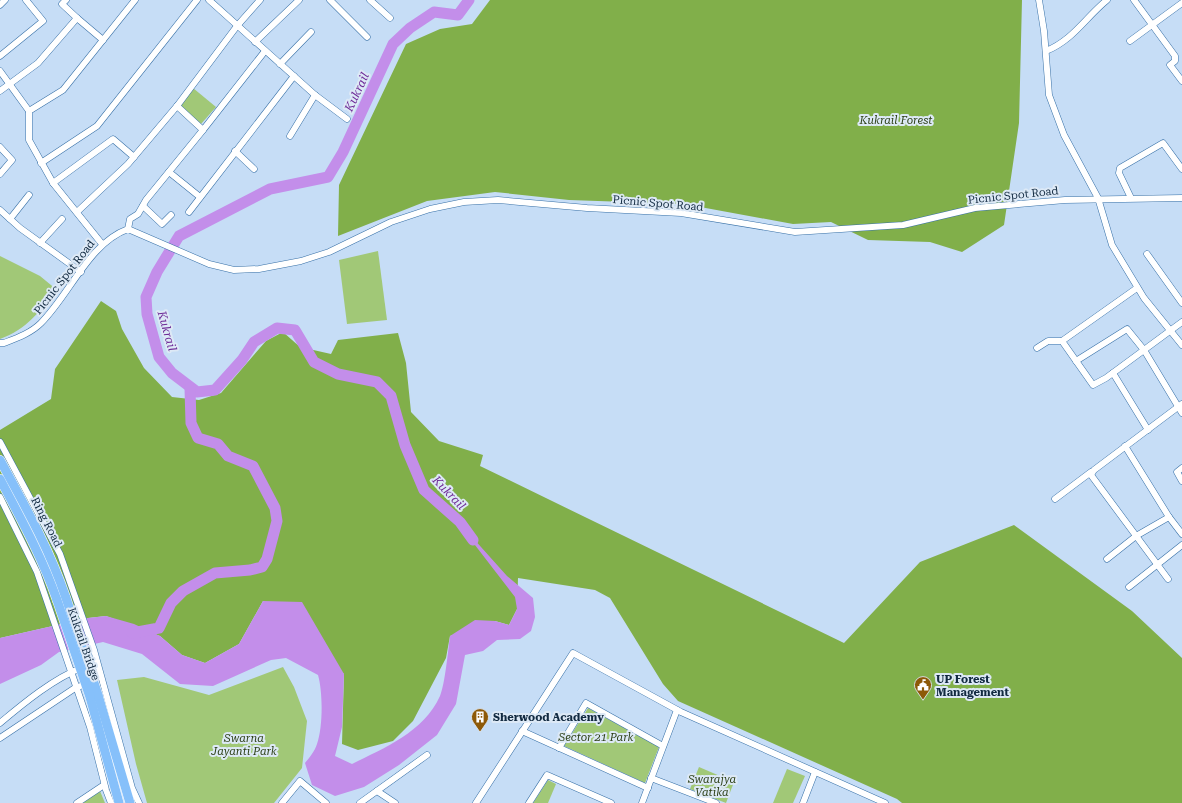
<svg xmlns="http://www.w3.org/2000/svg" width="1182" height="803" font-family="'Roboto Serif',serif">
<style>
.green{fill:#a1c877}
.forest{fill:#81af4a}
.water{fill:#c38eea}
.lines{fill:none;stroke-linecap:round;stroke-linejoin:round}
.river{stroke:#c38eea;stroke-width:11}
.minor-casing{stroke:#3770a7;stroke-width:7}
.highway-casing{stroke:#fff;stroke-width:10}
.minor{stroke:#fff;stroke-width:6}
.highway{stroke:#86c0fa;stroke-width:9}
.highway-bridge-casing{stroke:#fff;stroke-width:10;stroke-linecap:butt}
.highway-bridge{stroke:#86c0fa;stroke-width:9}
.labels{text-anchor:middle;stroke-width:4;stroke-linejoin:round;paint-order:stroke}
.park-label{font-size:11px;font-style:italic;fill:#2c3f16;stroke:#dde9f6}
.street-label{font-size:11px;fill:#122a41;stroke:#dde9f6}
.poi-label{font-size:11px;font-weight:bold;fill:#122a41;stroke:#dde9f6;text-anchor:start}
.water-label{font-size:12px;font-style:italic;fill:#6f2c98;stroke:#dde9f6}
</style>
<rect width="100%" height="100%" fill="#c6ddf6"/>
<g class="green">
<polygon points="193,88 216,107 201,124 178,105"/>
<polygon points="378,251 387,320 347,324 339,260"/>
<path d="M0,256L40,276L57,290C39,312 27,329 0,339Z"/>
<polygon points="283,667 294,687 307,721 302,768 274,803 147,803 136,764 117,680 144,677 209,695"/>
<polygon points="588,708 659,747 645,783 564,746"/>
<polygon points="699,767 734,782 726,803 690,789"/>
<polygon points="787,769 805,776 793,803 773,803"/>
<polygon points="548,780 556,784 548,803 533,803"/>
<polygon points="100,791 105,803 82,803"/>
</g>
<g class="forest">
<polygon points="490,0 1022,0 1019,123 1004,225 962,252 930,242 868,240 831,222 793,224 684,204 569,200 495,192 427,201 338,236 339,185 406,44 440,29 472,24"/>
<polygon points="101,301 116,311 122,329 144,368 172,397 199,400 221,393 266,341 283,332 300,347 331,354 338,340 398,333 406,363 411,412 439,441 483,455 480,466 844,643 920,562 1014,525 1132,611 1182,658 1182,803 902,803 897,799 678,701 663,684 610,598 595,590 518,578 517,609 509,625 495,621 450,636 446,658 413,721 393,741 358,750 342,744 344,674 263,601 239,644 205,663 182,655 160,636 106,616 88,618 0,638 0,430 51,399 55,369"/>
</g>
<path class="water" d="M464,528L507,576L533,598L535,617L531,631L520,639L497,640L483,651L465,655L456,704L437,735L399,765L364,787L335,796L312,785L305,763C309,758 315,751 317,744C323,727 323,692 318,675L286,658L271,660L213,686L180,684L142,654L103,642L59,652L41,665L0,684V638L88,618L106,616L134,624L160,636L182,655L205,663L239,644L263,601L302,602L344,674L342,727L335,756L352,764C384,748 424,732 440,696C445,684 448,651 450,636L475,620L495,621L509,625L517,609L515,597L468,536Z"/>
<g class="lines">
<g class="river">
<polyline points="469,0 458,15 434,12 410,28 393,44 343,152 328,177 270,189 179,236 157,272 146,297 147,314 159,357 172,373 197,392 215,390 242,360 254,342 277,328 295,330 314,362 338,374 377,382 391,396 405,445 424,490 460,522 473,540"/>
<polyline points="132,633 159,628 171,603 183,591 215,573 250,570 262,567 267,559 277,521 275,508 253,466 228,456 218,444 198,438 191,423 190,388"/>
</g>
<g class="minor-casing">
<g id="minor">
<polyline points="66,0 62,4 77,18"/>
<polyline points="209,0 315,95 347,119"/>
<polyline points="330,0 367,37"/>
<polyline points="370,0 390,18"/>
<polyline points="1039,0 1044,31 1049,95 1064,135 1098,198 1112,245 1144,298 1182,345"/>
<polyline points="1134,0 1175,56 1175,61 1170,65 1182,81"/>
<polyline points="0,5 5,0"/>
<polyline points="1130,41 1182,3"/>
<polyline points="255,42 299,0"/>
<path d="M1046,51C1073,40 1085,18 1107,0"/>
<polyline points="0,56 43,21 26,0"/>
<polyline points="280,64 311,32"/>
<polyline points="0,71 29,111"/>
<polyline points="0,91 38,63 77,18 103,40"/>
<polyline points="177,106 203,130 265,51"/>
<polyline points="290,136 315,95"/>
<polyline points="0,147 12,160 0,174"/>
<polyline points="235,151 254,169"/>
<polyline points="41,163 97,126 197,0"/>
<polyline points="169,172 200,197"/>
<polyline points="53,183 113,139 134,157"/>
<polyline points="1131,198 1119,173 1120,168 1163,143 1182,169"/>
<polyline points="143,206 162,224 171,215"/>
<polyline points="0,210 20,228 81,272"/>
<polyline points="77,212 128,164 177,106 237,26 260,0"/>
<polyline points="189,212 294,76"/>
<polyline points="10,219 29,195"/>
<polyline points="128,229 130,219 138,214 146,200 203,130"/>
<polyline points="40,243 62,219"/>
<polyline points="102,244 53,183 29,140 29,111 63,90 135,0"/>
<polyline points="1147,254 1182,303"/>
<polyline points="1062,341 1137,288"/>
<path d="M0,343H4C17,338 31,333 41,323C70,294 89,243 128,229L209,264L234,270L259,269L301,261L329,252L391,222L430,209L464,202L498,200L587,208L681,213L795,232L903,225L975,208L1065,200L1182,198"/>
<polyline points="1037,348 1048,341 1062,341 1093,385 1106,378 1182,322"/>
<polyline points="1076,361 1127,329 1144,350 1182,413"/>
<polyline points="1113,373 1148,430"/>
<polyline points="0,442 60,554 94,650 132,788 139,803"/>
<polyline points="1125,446 1169,517 1182,534"/>
<polyline points="1182,468 1177,472 1182,481"/>
<polyline points="0,497 37,572 90,727 106,790 111,803"/>
<polyline points="1055,499 1091,472"/>
<polyline points="1107,559 1136,536 1169,517"/>
<polyline points="1168,579 1091,475 1094,470 1182,404"/>
<polyline points="1129,587 1182,545"/>
<path d="M0,723C25,702 53,679 83,667"/>
<polyline points="522,731 648,788"/>
<polyline points="0,738 75,688 89,683"/>
<polyline points="559,748 586,703 663,746"/>
<polyline points="651,778 716,803"/>
<polyline points="377,791 395,803"/>
<polyline points="77,803 104,785"/>
<polyline points="282,803 300,781 326,803"/>
<polyline points="360,803 427,755"/>
<polyline points="476,803 573,653 681,712 885,803"/>
<polyline points="529,803 547,775 611,803"/>
<polyline points="642,803 677,710"/>
<polyline points="803,803 815,772"/>
</g>
</g>
<g class="highway-casing">
<g id="highway">
<path d="M0,460C25,506 49,548 66,598"/>
<path d="M0,479C21,519 42,557 57,600"/>
<polyline points="98,695 130,803"/>
<polyline points="90,697 119,803"/>
</g>
</g>
<use href="#minor" class="minor"/>
<use href="#highway" class="highway"/>
<g class="highway-bridge-casing">
<g id="highway-bridge">
<polyline points="66,598 98,695"/>
<polyline points="57,600 90,697"/>
</g>
</g>
<use href="#highway-bridge" class="highway-bridge"/>
</g>
<defs>
<g id="civic-pin" transform="scale(0.9)"><path d="M0 17L-7.5 6A9.5 9.5 0 1 1 7.5 6Z" fill="#8d5908" stroke="#dde9f6"/><path d="M-.6-6.5H3V-4.5H.6V-3L4-1V1h2V6H-6V1h2V-1L-.6-3ZM-1.2 2.5V6h2.4V2.5Z" fill="#fff"/></g>
<g id="building-pin" transform="scale(0.9)"><path d="M0 17L-7.5 6A9.5 9.5 0 1 1 7.5 6Z" fill="#8d5908" stroke="#dde9f6"/><path d="M-4-6H4V6H1V3H-1V6H-4ZM-2.5-4.3h1.7v1.8h-1.7ZM.8-4.3h1.7v1.8H.8ZM-2.5-1h1.7V.8h-1.7ZM.8-1h1.7V.8H.8Z" fill="#fff"/></g>
</defs>
<g fill-rule="evenodd">
<use href="#civic-pin" x="923" y="685"/>
<use href="#building-pin" x="480" y="717"/>
</g>
<g class="labels">
<g class="park-label">
<text x="896" y="124">Kukrail Forest</text>
<text x="596" y="741">Sector 21 Park</text>
<text x="244" y="742">Swarna<tspan x="244" dy="13">Jayanti Park</tspan></text>
<text x="712" y="783">Swarajya<tspan x="712" dy="13">Vatika</tspan></text>
</g>
<g class="street-label">
<text transform="translate(1013 195) rotate(-6)" y="4">Picnic Spot Road</text>
<text transform="translate(658 203) rotate(5)" y="4">Picnic Spot Road</text>
<text transform="translate(64 277) rotate(-52)" y="4">Picnic Spot Road</text>
<text transform="translate(47 522) rotate(63)" y="4">Ring Road</text>
<text transform="translate(84 644) rotate(71)" y="4">Kukrail Bridge</text>
</g>
<g class="poi-label">
<text x="936" y="683">UP Forest<tspan x="936" dy="13">Management</tspan></text>
<text x="493" y="721">Sherwood Academy</text>
</g>
<g class="water-label">
<text transform="translate(357 92) rotate(-65)" y="4">Kukrail</text>
<text transform="translate(167 331) rotate(74)" y="4">Kukrail</text>
<text transform="translate(449 493) rotate(46)" y="4">Kukrail</text>
</g>
</g>
</svg>
